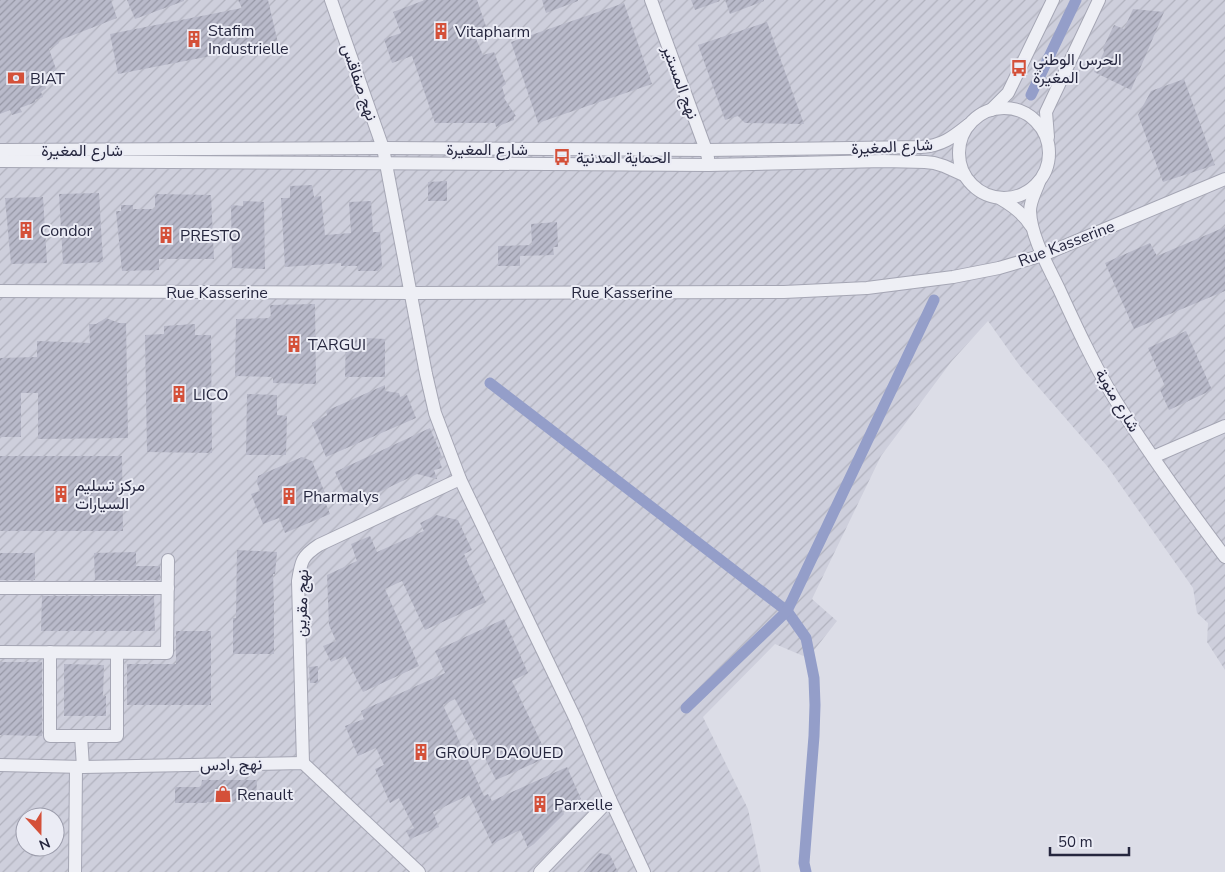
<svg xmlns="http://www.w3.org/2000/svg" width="1225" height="872" font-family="'Nunito Sans',Vazirmatn,sans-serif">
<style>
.industrial{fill:url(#industrial-furrows);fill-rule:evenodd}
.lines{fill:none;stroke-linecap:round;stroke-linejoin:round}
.canal{stroke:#949ec9;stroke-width:11}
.building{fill:url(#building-hatch)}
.minor-casing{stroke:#a5a6b4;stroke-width:14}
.minor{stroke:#eeeff5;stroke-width:12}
.labels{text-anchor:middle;stroke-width:4;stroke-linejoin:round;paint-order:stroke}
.poi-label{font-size:16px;fill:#25263e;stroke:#ebecf5;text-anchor:start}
.street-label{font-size:16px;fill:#25263e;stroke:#ebecf5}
</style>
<defs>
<pattern id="industrial-furrows" width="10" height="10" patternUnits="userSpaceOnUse" patternTransform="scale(1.25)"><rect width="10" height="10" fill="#cecfdc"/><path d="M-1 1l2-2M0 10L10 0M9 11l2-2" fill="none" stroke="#b1b2be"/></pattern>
<pattern id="building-hatch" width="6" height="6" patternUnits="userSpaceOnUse" patternTransform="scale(1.25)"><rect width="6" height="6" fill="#b9baca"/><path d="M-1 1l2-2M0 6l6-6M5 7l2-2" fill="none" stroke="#9697a5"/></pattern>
</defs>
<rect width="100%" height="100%" fill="#dcdde7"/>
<path class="industrial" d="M0,0H1225V670L1207,642L1208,623L1197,613L1193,588L1107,466L1020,366L988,321L951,362L881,456L812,599L837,621L808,658L775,644L703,717L748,809L761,872H0ZM25,817H55V847H25Z"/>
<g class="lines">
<g class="canal">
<polyline points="1031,95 1076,0"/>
<polyline points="490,383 787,611 806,638 814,678 815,705 814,736 804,863 806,872"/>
<polyline points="686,708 787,611 934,300"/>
</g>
</g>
<g class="building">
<polygon points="0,0 111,0 117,18 58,41 59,43 49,49 56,69 42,76 46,88 41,92 43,97 35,100 36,102 20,108 22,112 12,115 10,110 0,114"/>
<polygon points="127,0 184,0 184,1 135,19"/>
<polygon points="238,0 268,0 278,43 118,74 110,34 242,8"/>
<polygon points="425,0 477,0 487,29 474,34 483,55 494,52 506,84 502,87 505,96 504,98 516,116 514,117 514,120 496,127 495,123 435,123 412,56 392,63 384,39 401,33 393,12"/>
<polygon points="542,0 578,0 578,1 546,13"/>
<polygon points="691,0 719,0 720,1 695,10"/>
<polygon points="725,0 764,0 764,1 730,14"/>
<polygon points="624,3 652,84 538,123 511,42"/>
<polygon points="1133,9 1164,12 1131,90 1094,72 1104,52 1103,48 1114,25 1124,29"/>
<polygon points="767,22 804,124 745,123 738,116 725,120 698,45"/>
<polygon points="1184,79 1215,165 1163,182 1138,115 1151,91"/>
<polygon points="447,181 447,201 428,201 428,182"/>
<polygon points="312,185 314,197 321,196 325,235 351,233 349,202 371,201 373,232 380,232 382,266 378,271 358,271 357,266 341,266 341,263 285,267 281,198 290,198 290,186"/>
<polygon points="99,193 103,262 63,264 59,194"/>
<polygon points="155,194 211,195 214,259 159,259 159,270 122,271 116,211 121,211 121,205 133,205 133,209 155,209"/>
<polygon points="43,197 47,263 11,264 5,198"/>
<polygon points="243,201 264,202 265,269 232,268 231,205 243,206"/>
<polygon points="557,222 558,247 553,247 554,255 520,256 520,266 498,266 498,246 532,245 531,224"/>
<polygon points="1225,227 1225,291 1134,329 1105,263 1150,243 1157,256"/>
<polygon points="315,304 316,384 273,383 273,377 235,376 236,319 271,318 270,305"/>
<polygon points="106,318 119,323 126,323 128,438 38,439 38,393 21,393 21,437 0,437 0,358 37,357 37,341 90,343 89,324 96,324"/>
<polygon points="195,324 195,335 211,335 212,453 147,452 145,335 164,334 164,326"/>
<polygon points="1186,331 1212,390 1169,410 1160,390 1165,386 1148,348"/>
<polygon points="346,337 385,339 385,377 345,377"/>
<polygon points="385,385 385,391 399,393 400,397 407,395 416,418 326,457 312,423 327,415 326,411"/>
<polygon points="247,394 277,395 277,415 287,416 286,455 246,455"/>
<polygon points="430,428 442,457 439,459 442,468 434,470 437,479 417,474 350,506 335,472"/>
<polygon points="0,456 122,456 123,531 0,531"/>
<polygon points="302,457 312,461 327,498 324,499 330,514 285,533 279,518 263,524 251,494 260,491 257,483 258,476"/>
<polygon points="436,515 458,520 472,550 464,554 486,602 425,630 402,581 385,589 419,666 363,692 345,656 331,662 323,646 336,641 329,625 327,575 357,561 351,544 370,536 377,552 424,531 420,523"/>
<polygon points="237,550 277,552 275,574 273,574 274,604 274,654 233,654 233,618 236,618"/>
<polygon points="136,552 136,566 160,566 160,580 95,580 94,553"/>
<rect x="0" y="553" width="35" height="27"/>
<polygon points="42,596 154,596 155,631 41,631"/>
<polygon points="504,619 528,673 512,681 548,757 496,780 455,699 443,705 484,796 488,794 492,801 567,767 581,799 561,808 564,814 534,844 528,848 520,830 492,844 469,795 433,812 439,827 410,839 406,831 414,828 399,798 390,803 375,769 384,765 376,748 358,756 345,726 364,719 361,711 445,673 435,651"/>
<polygon points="176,631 211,631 211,705 127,705 127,664 176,664"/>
<polygon points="0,662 42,662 42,736 0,735"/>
<polygon points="64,664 104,665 103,696 106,696 106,716 64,716"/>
<polygon points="318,666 318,683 310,683 309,667"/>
<polygon points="202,780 257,780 256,801 207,802 207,803 175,803 175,787 201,787"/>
<polygon points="599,853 610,855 618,872 584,872"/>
</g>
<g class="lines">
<g class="minor-casing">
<g id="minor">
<polyline points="331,0 383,148 426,374 435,413 460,479 575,718 610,799 644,872"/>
<polyline points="651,0 706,150 708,158"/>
<circle cx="1004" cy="153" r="45"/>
<polyline points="991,110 1008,93 1053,0"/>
<polyline points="1048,137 1046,112 1099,0"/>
<path d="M0,150L383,148L706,150L921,147C942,146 953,137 968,125"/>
<polyline points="0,161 709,165 884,161 925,162 934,163 944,166 964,175"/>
<path d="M1039,182C1036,191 1030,201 1030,211C1031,237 1048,266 1059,289C1076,326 1093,363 1114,398C1148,453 1186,505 1225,557"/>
<path d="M1001,199C1013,206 1024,214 1031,226"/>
<polyline points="0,291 411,293 784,292 867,288 953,277 999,268 1043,255 1225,179"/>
<polyline points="1153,457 1225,426"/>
<polyline points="0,588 168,588"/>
<polyline points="0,652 167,653 168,560"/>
<polyline points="50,652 50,736 117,736 117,653"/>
<polyline points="81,736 83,767"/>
<path d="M303,763L298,581C301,561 302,556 319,545L460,479"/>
<polyline points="0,765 83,767 303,763 419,872"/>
<polyline points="75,872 76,767"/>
<polyline points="540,872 610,799"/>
</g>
</g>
<use href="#minor" class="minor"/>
</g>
<defs>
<g id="building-bare" transform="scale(1.35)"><path d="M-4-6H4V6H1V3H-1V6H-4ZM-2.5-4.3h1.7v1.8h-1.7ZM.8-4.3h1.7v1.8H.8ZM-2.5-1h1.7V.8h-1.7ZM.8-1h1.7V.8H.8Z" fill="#d45039" stroke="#ebecf5" stroke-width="2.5" paint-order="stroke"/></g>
<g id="bus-bare" transform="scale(1.35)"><path d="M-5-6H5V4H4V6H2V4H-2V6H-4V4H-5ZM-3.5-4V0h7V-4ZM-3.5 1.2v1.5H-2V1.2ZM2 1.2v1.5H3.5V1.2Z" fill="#d45039" stroke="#ebecf5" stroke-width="2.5" paint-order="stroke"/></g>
<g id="bank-bare" transform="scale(1.35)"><path d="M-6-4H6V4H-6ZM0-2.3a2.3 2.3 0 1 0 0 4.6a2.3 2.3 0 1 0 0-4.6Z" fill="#d45039" stroke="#ebecf5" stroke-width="2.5" paint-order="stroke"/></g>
<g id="shop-bare" transform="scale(1.35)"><path d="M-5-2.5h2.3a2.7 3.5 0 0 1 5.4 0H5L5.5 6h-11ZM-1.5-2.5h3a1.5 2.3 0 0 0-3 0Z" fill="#d45039" stroke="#ebecf5" stroke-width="2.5" paint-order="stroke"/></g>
</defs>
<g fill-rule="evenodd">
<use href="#building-bare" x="441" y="31"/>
<use href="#building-bare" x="194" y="39"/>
<use href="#bus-bare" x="1019" y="68"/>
<use href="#bank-bare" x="16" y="78"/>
<use href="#bus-bare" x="562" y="157"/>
<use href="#building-bare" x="26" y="230"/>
<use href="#building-bare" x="166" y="235"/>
<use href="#building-bare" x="294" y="344"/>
<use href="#building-bare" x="179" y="394"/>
<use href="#building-bare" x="61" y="494"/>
<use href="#building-bare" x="289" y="496"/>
<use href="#building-bare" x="421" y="752"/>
<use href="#shop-bare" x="223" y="794"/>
<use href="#building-bare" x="540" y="804"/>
</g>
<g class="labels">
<g class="poi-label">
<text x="208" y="36">Stafim<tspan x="208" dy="18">Industrielle</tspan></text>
<text x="455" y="37">Vitapharm</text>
<text x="1033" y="65">الحرس الوطني<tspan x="1033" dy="18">المغيرة</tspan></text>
<text x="30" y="84">BIAT</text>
<text x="576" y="163">الحماية المدنية</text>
<text x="40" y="236">Condor</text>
<text x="180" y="241">PRESTO</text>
<text x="308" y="350">TARGUI</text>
<text x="193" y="400">LICO</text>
<text x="75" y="491">مركز تسليم<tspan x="75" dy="18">السيارات</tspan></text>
<text x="303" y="502">Pharmalys</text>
<text x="435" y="758">GROUP DAOUED</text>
<text x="237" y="800">Renault</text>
<text x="554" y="810">Parxelle</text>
</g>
<g class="street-label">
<text transform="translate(360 82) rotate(71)" y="6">نهج صفاقس</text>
<text transform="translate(681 82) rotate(70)" y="6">نهج المستير</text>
<text transform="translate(892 146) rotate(-3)" y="6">شارع المغيرة</text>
<text x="487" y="155">شارع المغيرة</text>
<text x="82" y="156">شارع المغيرة</text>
<text transform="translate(1066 243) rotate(-21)" y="6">Rue Kasserine</text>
<text x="217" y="298">Rue Kasserine</text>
<text x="622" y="298">Rue Kasserine</text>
<text transform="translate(1118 400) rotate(59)" y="6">شارع منوبة</text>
<text transform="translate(301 603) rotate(-88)" y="6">نهج مقرين</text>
<text transform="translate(231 764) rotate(-1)" y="6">نهج رادس</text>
</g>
</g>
<g transform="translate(40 832) rotate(159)"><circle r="24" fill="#ebecf5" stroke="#9c9dac"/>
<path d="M0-4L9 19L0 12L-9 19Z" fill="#d45039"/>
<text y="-8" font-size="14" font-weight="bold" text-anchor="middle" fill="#25263e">N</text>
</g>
<path d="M1050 847v8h79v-8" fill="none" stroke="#25263e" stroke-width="2.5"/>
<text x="1058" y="847" font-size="15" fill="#25263e" stroke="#ebecf5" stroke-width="4" paint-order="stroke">50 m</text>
</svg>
